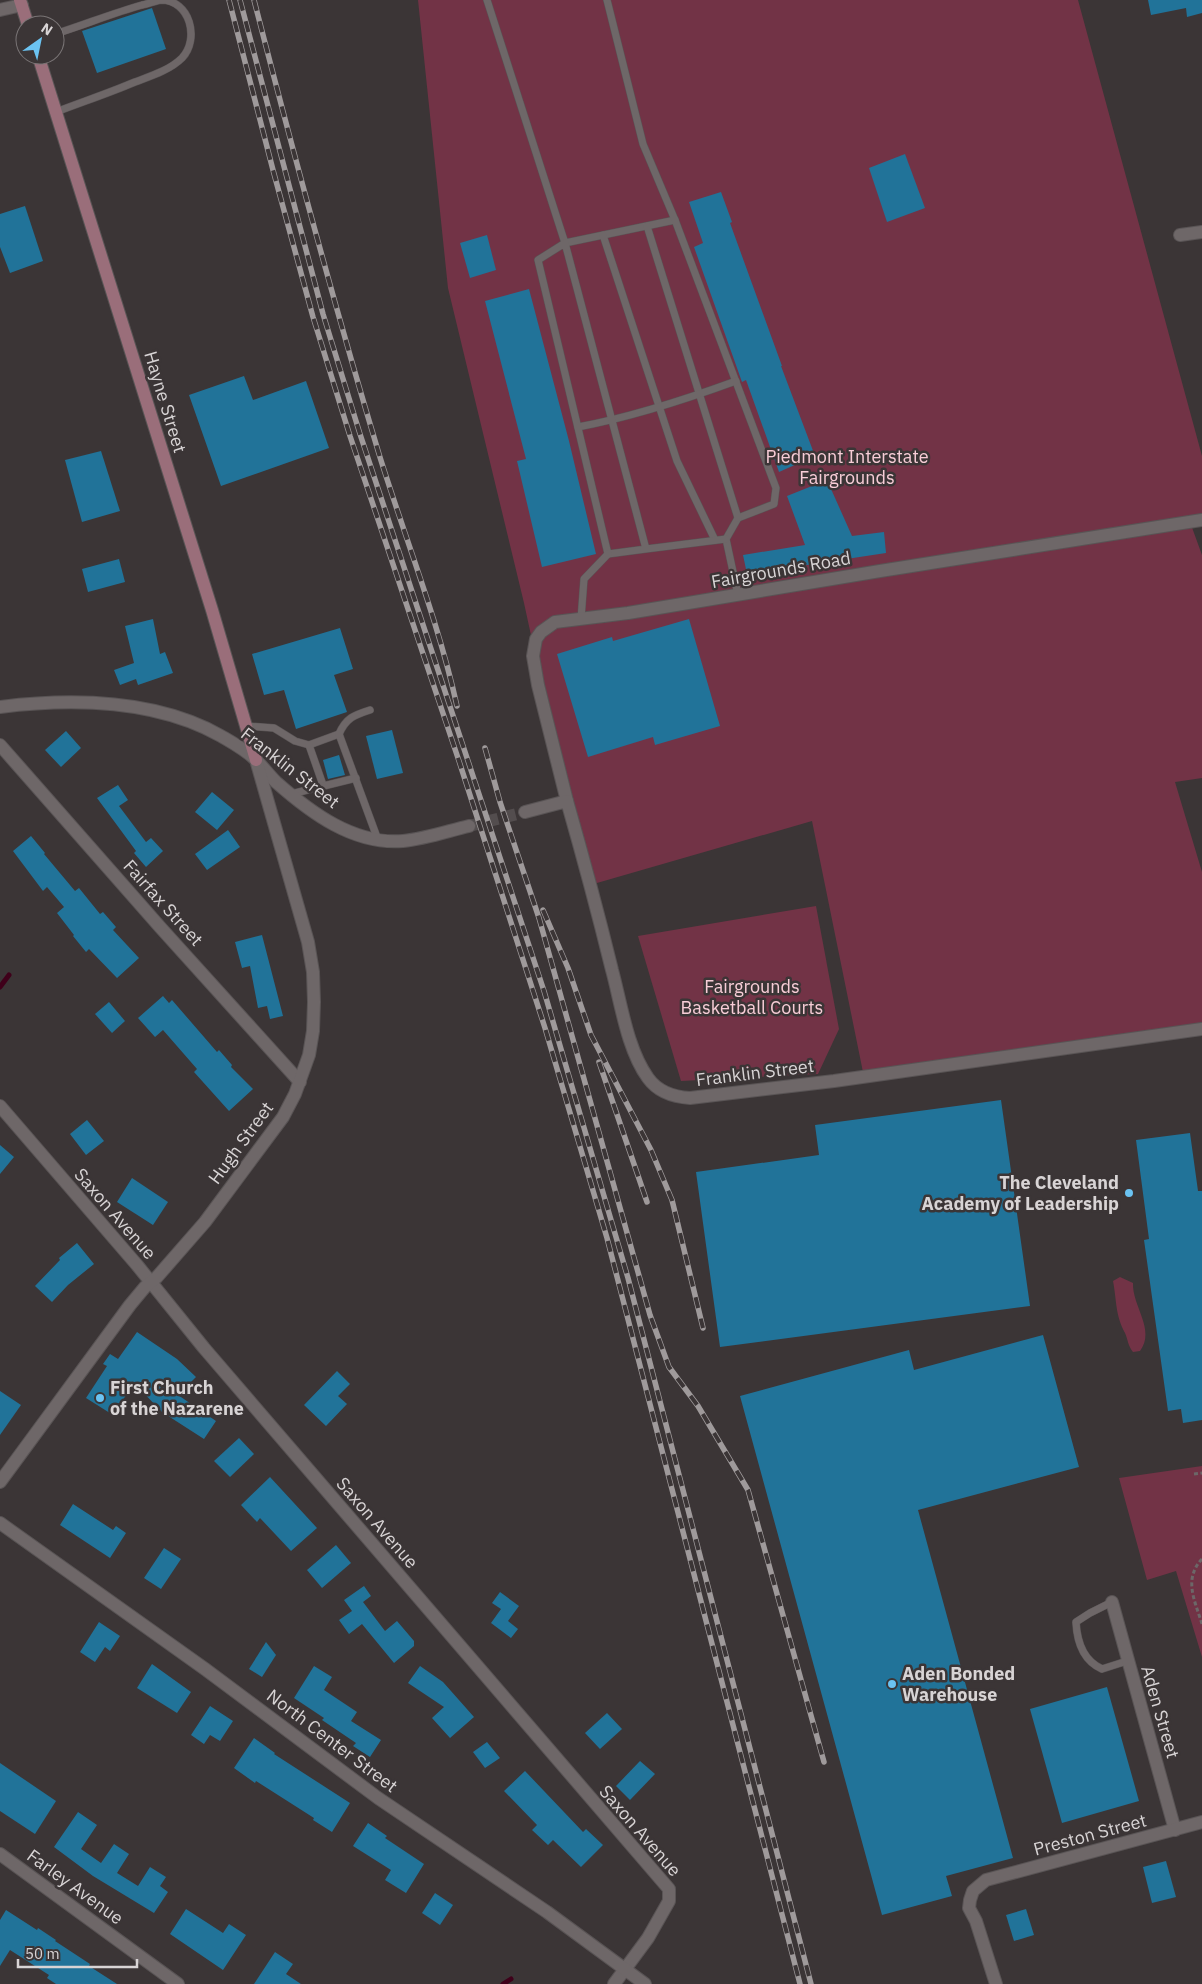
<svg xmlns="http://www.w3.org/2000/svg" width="1202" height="1984" font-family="'IBM Plex Sans',sans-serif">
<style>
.green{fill:#723346}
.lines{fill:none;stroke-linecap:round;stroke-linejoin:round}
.stream{stroke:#3f001a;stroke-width:5}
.building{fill:#217399}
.street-tunnel{stroke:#534d4e;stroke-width:12;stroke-dasharray:12 6;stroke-linecap:butt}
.lane-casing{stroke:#595455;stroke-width:8}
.street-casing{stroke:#595455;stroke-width:14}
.secondary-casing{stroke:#595455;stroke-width:14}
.path{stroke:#6c6768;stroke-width:3;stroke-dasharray:4 2.5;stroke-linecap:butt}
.lane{stroke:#6e6768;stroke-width:7}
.street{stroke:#6e6768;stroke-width:12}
.secondary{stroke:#9a6e7a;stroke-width:12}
.rail-casing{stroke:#9f9a9b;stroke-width:5.5}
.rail{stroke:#3b3536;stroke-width:4;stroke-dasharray:11;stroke-linecap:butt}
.poi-dot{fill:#6bc3f2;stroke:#3b3536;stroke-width:2}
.labels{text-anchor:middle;stroke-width:5;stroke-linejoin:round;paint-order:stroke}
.street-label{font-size:18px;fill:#d8d4d5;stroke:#3b3536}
.park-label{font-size:18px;fill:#f8cdd7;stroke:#3b3536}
.poi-label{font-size:18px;font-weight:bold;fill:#d8d4d5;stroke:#3b3536;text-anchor:start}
</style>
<rect width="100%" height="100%" fill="#3b3536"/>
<g class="green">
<polygon points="418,0 1078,0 1202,456 1202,520 1190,522 1202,555 1202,778 1175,782 1202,872 1202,1029 864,1077 812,821 590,885 567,801 524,603 448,288"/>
<polygon points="816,906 839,1029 818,1074 681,1081 638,936"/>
<path d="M1120,1277L1133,1283C1132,1306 1156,1330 1140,1351L1133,1352C1128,1346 1128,1340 1125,1333C1115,1314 1117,1302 1113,1281Z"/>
<polygon points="1202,1466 1202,1657 1176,1571 1147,1580 1119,1478"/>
</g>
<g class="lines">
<g class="stream">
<polyline points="0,987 9,975"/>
<polyline points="503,1984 511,1979"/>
</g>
</g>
<g class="building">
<polygon points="1148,0 1202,0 1202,13 1187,17 1186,8 1151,15"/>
<polygon points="152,8 166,49 97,73 82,31"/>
<polygon points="905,154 925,208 887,222 869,168"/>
<polygon points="721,192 732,222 730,223 782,366 781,366 815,456 779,472 746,380 742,382 694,247 703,243 689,202"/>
<polygon points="25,206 43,261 10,273 0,247 0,214"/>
<polygon points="487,235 496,270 470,278 460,243"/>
<polygon points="529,289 569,441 596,554 542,567 517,461 526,459 485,301"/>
<polygon points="244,376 253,400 306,381 329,448 221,486 189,395"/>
<polygon points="101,451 120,511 82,522 65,460"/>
<polygon points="827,480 852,536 884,532 886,553 747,574 743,555 805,545 787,496"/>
<polygon points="119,559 125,582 88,592 82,569"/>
<polygon points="153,619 160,654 165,652 173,673 138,685 136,679 120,685 114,670 134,663 125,626"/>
<polygon points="689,619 720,726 655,745 653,737 588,757 557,654 612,637 613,641"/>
<polygon points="340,628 353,669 334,675 347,712 296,729 284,690 264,695 252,654"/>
<polygon points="392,730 403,773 377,779 366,736"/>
<polygon points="66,731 81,748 61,767 45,750"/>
<polygon points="339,755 345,775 328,779 323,760"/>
<polygon points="118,785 128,800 119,806 146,842 151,838 163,851 146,867 134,853 136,851 97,798"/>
<polygon points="212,792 234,810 217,830 195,812"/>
<polygon points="228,830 240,847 207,870 195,854"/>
<polygon points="31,836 45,853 44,854 75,891 79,888 100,914 103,912 116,927 113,930 139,958 117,978 89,949 86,952 73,936 74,935 57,913 64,907 47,887 43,891 13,851"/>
<polygon points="262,935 283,1016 270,1019 267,1006 258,1008 250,966 242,968 235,942"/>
<polygon points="163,996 169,1003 172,1000 217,1052 219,1050 232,1065 231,1067 253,1089 229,1111 194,1072 197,1069 163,1030 155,1037 138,1018"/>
<polygon points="109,1002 125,1021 112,1033 95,1014"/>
<polygon points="1001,1100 1030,1306 720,1347 696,1172 819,1155 815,1125"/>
<polygon points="87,1120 104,1141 86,1155 70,1134"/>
<polygon points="1190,1133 1198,1191 1202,1191 1202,1420 1183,1423 1181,1409 1168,1411 1144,1240 1149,1239 1136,1140"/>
<polygon points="0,1145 14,1157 0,1174"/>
<polygon points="132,1178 168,1202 153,1225 117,1202"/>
<polygon points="77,1243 94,1264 68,1285 52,1302 35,1286 60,1260 59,1258"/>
<polygon points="137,1332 177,1359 196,1377 178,1395 216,1421 204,1439 162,1412 134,1383 113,1415 86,1398 107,1366 103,1364 110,1354 118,1359"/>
<polygon points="1043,1335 1079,1467 918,1510 1013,1858 946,1876 952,1896 882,1915 740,1396 909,1350 914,1370"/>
<polygon points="337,1371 350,1384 338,1396 347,1404 326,1426 304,1405"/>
<polygon points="0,1391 21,1405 0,1435"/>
<polygon points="239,1438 254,1454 230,1477 214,1461"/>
<polygon points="270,1477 317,1528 291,1551 260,1518 257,1522 241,1505"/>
<polygon points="73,1504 113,1530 116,1526 126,1533 110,1558 60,1525"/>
<polygon points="336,1545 351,1563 322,1588 307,1570"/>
<polygon points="164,1548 181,1559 161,1589 144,1578"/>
<polygon points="364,1586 371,1596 363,1602 385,1631 397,1621 414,1641 414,1646 394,1663 362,1624 349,1634 339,1620 352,1611 344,1600"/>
<polygon points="500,1592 519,1606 508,1621 518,1629 511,1638 491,1623 501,1609 492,1603"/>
<polygon points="99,1622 120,1636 110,1651 105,1647 95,1662 80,1652"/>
<polygon points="266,1642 276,1655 262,1677 249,1669"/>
<polygon points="152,1664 191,1692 177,1713 137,1688"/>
<polygon points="314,1666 332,1677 324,1690 357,1712 351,1721 381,1740 370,1757 353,1746 356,1743 322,1720 324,1718 294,1698"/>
<polygon points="420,1666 443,1682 474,1717 450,1738 432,1718 444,1707 408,1683"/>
<polygon points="1107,1687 1139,1801 1062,1823 1030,1709"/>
<polygon points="210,1706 233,1721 220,1741 210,1735 204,1744 191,1735"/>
<polygon points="607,1713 622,1729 600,1749 585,1733"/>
<polygon points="254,1738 275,1753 274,1754 350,1803 332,1832 313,1820 314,1818 256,1781 255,1783 234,1768"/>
<polygon points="487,1742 500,1758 485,1768 473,1752"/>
<polygon points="640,1761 655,1774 630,1800 616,1786"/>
<polygon points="0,1763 56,1801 35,1834 0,1811"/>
<polygon points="525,1771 583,1832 586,1829 603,1845 581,1867 553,1840 548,1845 532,1830 537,1825 504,1791"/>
<polygon points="78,1812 97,1825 81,1849 101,1863 114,1844 129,1854 117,1873 138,1886 150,1867 166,1877 160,1886 168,1892 154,1913 93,1876 54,1847"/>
<polygon points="368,1823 387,1836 385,1838 424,1864 406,1893 385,1880 391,1870 353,1846"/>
<polygon points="1166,1861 1176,1897 1152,1903 1143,1867"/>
<polygon points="435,1893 453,1905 440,1925 422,1913"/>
<polygon points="186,1909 223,1933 229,1924 246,1935 223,1970 170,1934"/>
<polygon points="1026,1909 1034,1935 1014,1941 1006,1915"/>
<polygon points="6,1910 37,1930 38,1928 56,1940 55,1941 90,1964 89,1966 117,1984 56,1984 47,1978 49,1975 10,1950 0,1966 0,1920"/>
<polygon points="275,1952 293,1964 286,1974 301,1984 254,1984"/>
</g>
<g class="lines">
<polyline class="street-tunnel" points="469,826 525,812"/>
<g class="lane-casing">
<g id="lane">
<polyline points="487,0 565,243 675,220"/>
<polyline points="607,0 643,144 675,220 776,488 774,504 738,518 726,539 738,595"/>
<path d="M55,34C84,25 113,13 142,5C148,4 155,1 161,0C190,0 200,39 182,58C170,70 151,76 135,82C109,93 82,102 56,112"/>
<polyline points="647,226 738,518"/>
<polyline points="603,235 677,461 715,540"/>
<path d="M578,427C632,417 684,400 736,381"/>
<polyline points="646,549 608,554 538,260 565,243 646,549 726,539"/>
<polyline points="581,619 584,579 608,554"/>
<polyline points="246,726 274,728 295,741 309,745 339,734 378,840"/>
<path d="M339,734C346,718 354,715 370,710"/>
<polyline points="309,745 323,785"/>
<polyline points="291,794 356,778"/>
<path d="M1112,1602L1090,1613L1076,1622C1077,1642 1084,1661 1102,1669L1127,1661"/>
</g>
</g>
<g class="street-casing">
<g id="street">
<polyline points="0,10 22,5"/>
<polyline points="1180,235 1202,232"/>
<path d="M0,707C73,698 155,699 221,736C233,743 246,750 256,760C263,767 269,775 276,782C311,813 354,845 403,841C425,839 448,831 469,826"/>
<polyline points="0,745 160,927 300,1082"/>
<polyline points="567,801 538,685 533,656 536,639 541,632 555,622 628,613 880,571 1202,520"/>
<path d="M525,812L567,801C583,857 598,913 612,970C621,1003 627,1049 648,1078C658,1092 673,1097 690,1098L834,1081L1202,1029"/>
<polyline points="0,1106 137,1265 204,1348 669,1889 669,1901 648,1938 614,1984"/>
<polyline points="0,1482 130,1305 145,1287 157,1277 205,1222 283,1117 295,1094 309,1055 313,1031 314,1002 313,972 308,942 256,760"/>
<polyline points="0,1523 205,1669 378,1798 547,1912 645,1984"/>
<polyline points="1112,1602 1175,1830"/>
<polyline points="0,1854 178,1984"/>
<polyline points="996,1984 976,1921 969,1908 970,1900 973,1891 986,1880 1202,1822"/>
</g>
</g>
<g class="secondary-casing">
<g id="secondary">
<polyline points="20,0 28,25"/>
<polyline points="38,55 212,610 256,760"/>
</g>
</g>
<g class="path">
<polyline points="1194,1474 1202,1473"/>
<path d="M1202,1559C1183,1579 1195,1601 1202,1624"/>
</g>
<use href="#lane" class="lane"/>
<use href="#street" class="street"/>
<use href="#secondary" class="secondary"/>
<g class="rail-casing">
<g id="rail">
<polyline points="229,0 273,170 313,317 350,436 459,761 545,1028 607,1238 800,1984"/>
<polyline points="240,0 323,314 360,434 544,991 628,1278 811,1984"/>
<path d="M254,0C293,152 334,304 379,454C405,538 438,620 457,706"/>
<polyline points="485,748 500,802 539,918 650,1315 669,1367 698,1406 748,1490 824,1762"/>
<polyline points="543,910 568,968 591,1035 651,1150 672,1200 703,1328"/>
<polyline points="599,1062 647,1202"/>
</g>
</g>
<use href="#rail" class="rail"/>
</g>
<g class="poi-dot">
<circle cx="1129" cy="1193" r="5"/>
<circle cx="100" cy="1398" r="5"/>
<circle cx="892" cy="1684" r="5"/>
</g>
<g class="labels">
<g class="street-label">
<text transform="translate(165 402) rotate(73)" y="6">Hayne Street</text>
<text transform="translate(781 570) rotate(-10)" y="6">Fairgrounds Road</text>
<text transform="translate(290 768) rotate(38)" y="6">Franklin Street</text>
<text transform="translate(163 903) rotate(48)" y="6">Fairfax Street</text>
<text transform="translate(755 1073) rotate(-7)" y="6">Franklin Street</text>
<text transform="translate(241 1143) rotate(-54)" y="6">Hugh Street</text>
<text transform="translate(115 1214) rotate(49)" y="6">Saxon Avenue</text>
<text transform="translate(377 1523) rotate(49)" y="6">Saxon Avenue</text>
<text transform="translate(1160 1712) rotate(74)" y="6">Aden Street</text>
<text transform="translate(332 1741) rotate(37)" y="6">North Center Street</text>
<text transform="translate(640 1831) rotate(49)" y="6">Saxon Avenue</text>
<text transform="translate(1090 1835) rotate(-15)" y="6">Preston Street</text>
<text transform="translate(75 1887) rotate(36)" y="6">Farley Avenue</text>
</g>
<g class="park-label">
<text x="847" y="463">Piedmont Interstate<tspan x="847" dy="21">Fairgrounds</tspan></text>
<text x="752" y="993">Fairgrounds<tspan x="752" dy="21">Basketball Courts</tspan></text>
</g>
<g class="poi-label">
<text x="1119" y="1189" text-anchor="end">The Cleveland<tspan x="1119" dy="21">Academy of Leadership</tspan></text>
<text x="110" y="1394">First Church<tspan x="110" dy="21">of the Nazarene</tspan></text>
<text x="902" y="1680">Aden Bonded<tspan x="902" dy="21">Warehouse</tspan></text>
</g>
</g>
<g transform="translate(40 40) rotate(33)"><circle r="24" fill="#3b3536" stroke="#7a7576"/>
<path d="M0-4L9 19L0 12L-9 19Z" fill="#6bc3f2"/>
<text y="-8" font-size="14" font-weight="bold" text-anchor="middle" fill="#d8d4d5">N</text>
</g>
<path d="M18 1959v8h119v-8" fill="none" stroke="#d8d4d5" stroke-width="2.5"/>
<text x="25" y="1959" font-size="15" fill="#d8d4d5" stroke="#3b3536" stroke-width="4" paint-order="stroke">50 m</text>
</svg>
